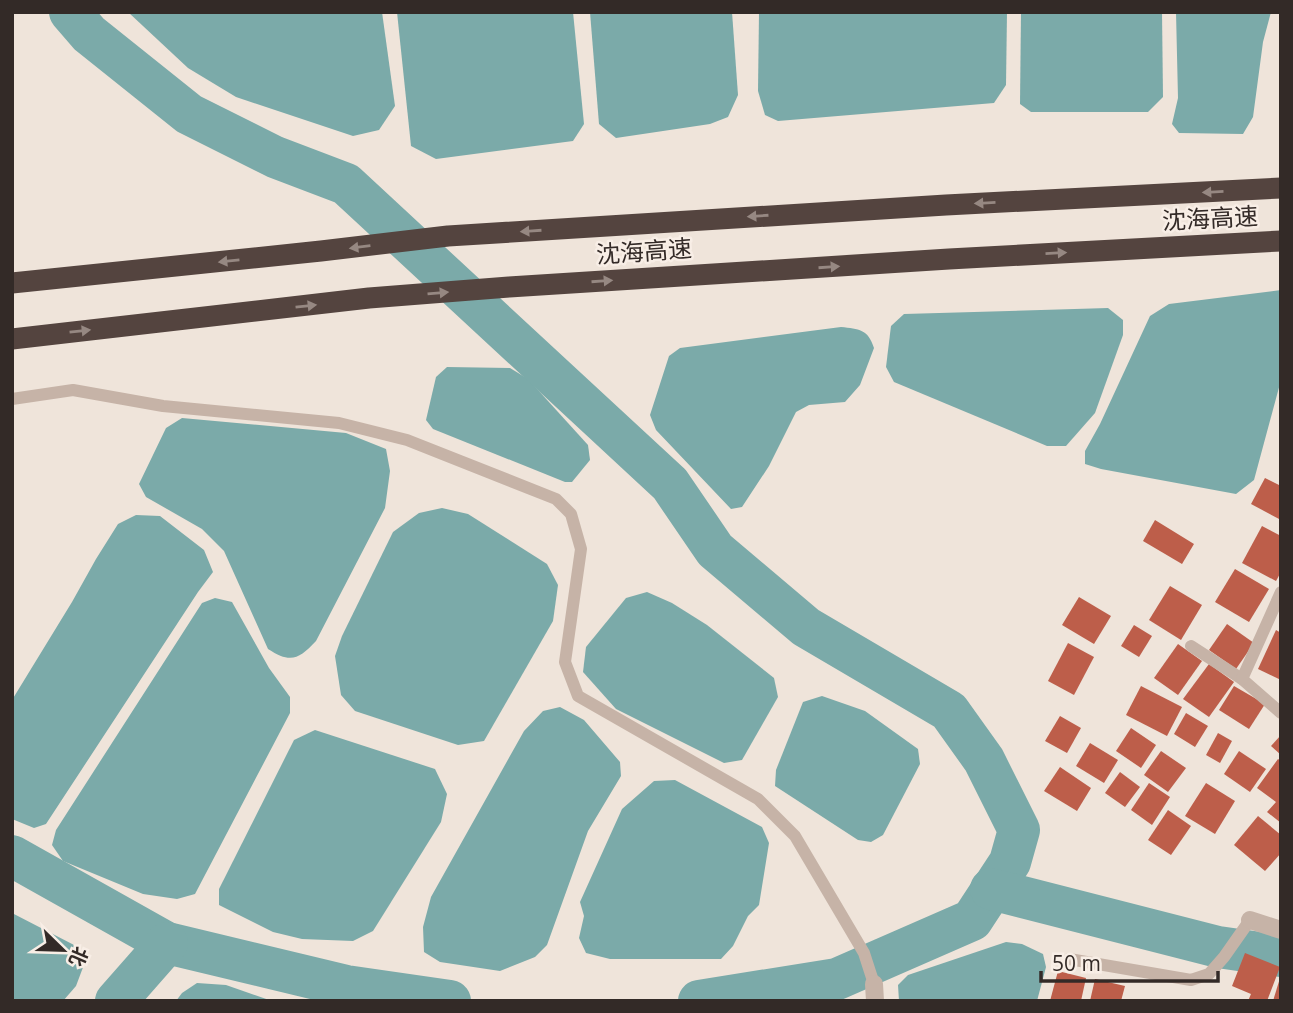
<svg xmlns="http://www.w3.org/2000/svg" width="1293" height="1013" font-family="'Open Sans','Noto Sans SC',sans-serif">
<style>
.water{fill:#7baaa9}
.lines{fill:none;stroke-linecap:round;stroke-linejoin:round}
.river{stroke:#7baaa9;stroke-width:42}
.building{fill:#bd5e4a}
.service{stroke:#c6b3a7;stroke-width:12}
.minor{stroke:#c6b3a7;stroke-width:18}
.motorway{stroke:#54443f;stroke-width:21}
.oneway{fill:#968882}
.labels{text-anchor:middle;stroke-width:5;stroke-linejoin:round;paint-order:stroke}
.street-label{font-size:24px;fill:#332a27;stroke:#f8eee6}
</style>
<rect width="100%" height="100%" fill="#efe4da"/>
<g class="water">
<polygon points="128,12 382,12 395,106 379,130 353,136 236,97 188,68"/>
<polygon points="397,12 573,12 584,124 573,141 436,159 411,146"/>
<polygon points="590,12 732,12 738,95 728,117 710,124 616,138 599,124"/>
<polygon points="759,12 1007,12 1006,85 994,103 778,121 765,115 758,91"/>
<polygon points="1021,12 1162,12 1163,97 1148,112 1031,112 1020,104"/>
<polygon points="1176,12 1271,12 1263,42 1253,117 1243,134 1179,133 1172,124 1178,98"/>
<polygon points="1281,290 1281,380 1254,480 1236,494 1101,469 1085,464 1085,451 1100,424 1150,316 1169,304"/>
<polygon points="1108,308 1123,320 1123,335 1095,413 1066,446 1047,446 894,382 886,367 891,326 904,314"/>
<path d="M841,327C859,329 868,329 874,348L860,385L845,402L809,405L796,412L769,466L742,507L731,509L656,430L650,415L669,356L680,348Z"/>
<polygon points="447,367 510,368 528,379 588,445 590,460 572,482 565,482 433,429 426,420 436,377"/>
<path d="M182,418L346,433L386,449L390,471L385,508L316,641C299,659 291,664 268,649L224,551L202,529L146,497L139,484L166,428Z"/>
<polygon points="442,508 468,514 547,564 558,585 553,621 484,741 458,745 355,711 341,695 335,656 342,636 393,532 419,513"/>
<polygon points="136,515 160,516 204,550 213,572 198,592 46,824 34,828 12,819 12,700 72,602 96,559 118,524"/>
<polygon points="647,592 672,603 707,625 774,678 778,697 742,760 724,763 616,709 583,672 586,647 626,598"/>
<polygon points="215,598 232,602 269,668 290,697 290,713 195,894 177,899 143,894 63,861 52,845 56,830 202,603"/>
<polygon points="822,696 865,711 918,749 920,764 883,835 871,842 858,840 775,786 776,770 803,702"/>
<polygon points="560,707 584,720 620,762 621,776 588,831 547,945 535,957 500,971 440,962 424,952 423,927 431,897 524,731 543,711"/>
<polygon points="315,730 435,769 447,794 441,822 373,931 353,941 302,939 273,932 219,905 219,889 294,740"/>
<polygon points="675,780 762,827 769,843 759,905 748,916 733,946 721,959 610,959 586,953 579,938 584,916 580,902 622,809 654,781"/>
<polygon points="12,913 76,946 85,962 76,986 63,1001 12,1001"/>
<polygon points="1006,942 1022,944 1043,954 1046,967 1037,1001 899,1001 898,985 908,975"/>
<polygon points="197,983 226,985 272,1001 176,1001 182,993"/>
</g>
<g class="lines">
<g class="river">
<polyline points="70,12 89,34 189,114 275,157 346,184 670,484 715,550 806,627 949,711 984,760 1019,830 1010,862 972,920 837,979 699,1001"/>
<polyline points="12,856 167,943 346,986 450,1001"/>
<polyline points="991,889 1218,947 1281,956"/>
<polyline points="116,1001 167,943"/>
</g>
</g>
<g class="building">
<polygon points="1265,478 1281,486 1281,520 1251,504"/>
<polygon points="1155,520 1194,544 1182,564 1143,541"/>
<polygon points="1262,526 1281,536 1281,572 1276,581 1242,563"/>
<polygon points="1235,569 1269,589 1249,622 1215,602"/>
<polygon points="1170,586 1202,605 1181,640 1149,620"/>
<polygon points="1079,597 1111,616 1094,644 1062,625"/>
<polygon points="1227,624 1254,643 1236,669 1209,650"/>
<polygon points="1134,625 1152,636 1139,657 1121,646"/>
<polygon points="1276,630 1281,633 1281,680 1258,669"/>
<polygon points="1068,643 1094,657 1074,695 1048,681"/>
<polygon points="1178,644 1202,661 1178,695 1154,678"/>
<polygon points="1209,664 1234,682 1209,717 1183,699"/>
<polygon points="1141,686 1182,707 1167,736 1126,715"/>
<polygon points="1234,686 1265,704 1249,729 1219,710"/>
<polygon points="1186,713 1208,726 1195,747 1174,734"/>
<polygon points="1060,716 1081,728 1067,753 1045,741"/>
<polygon points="1131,728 1156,745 1141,768 1116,751"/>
<polygon points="1218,733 1232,741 1220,763 1206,755"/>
<polygon points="1281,735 1281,755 1271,746"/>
<polygon points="1090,743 1118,760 1104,783 1076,766"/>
<polygon points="1161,751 1186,768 1168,792 1144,775"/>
<polygon points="1239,751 1266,769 1250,792 1224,774"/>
<polygon points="1278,759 1281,761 1281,823 1267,812 1276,802 1257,788"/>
<polygon points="1060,767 1091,788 1077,811 1044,791"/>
<polygon points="1120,772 1140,787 1125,807 1105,793"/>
<polygon points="1149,783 1170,797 1152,825 1131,810"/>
<polygon points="1206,783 1235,801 1215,834 1185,816"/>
<polygon points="1168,810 1191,826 1171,855 1148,840"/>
<polygon points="1258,816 1281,835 1281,853 1265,871 1234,845"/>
<polygon points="1245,953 1280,967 1267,1001 1248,1001 1251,994 1232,986"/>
<polygon points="1058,971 1086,978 1081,1001 1050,1001"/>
<polygon points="1280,978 1281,1001 1273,1001"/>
<polygon points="1095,979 1125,986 1121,1001 1090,1001"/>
</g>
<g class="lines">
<g class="service">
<polyline points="12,399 73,390 163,406 339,423 407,440 556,499 571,514 581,549 565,662 578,696 758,799 795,836 864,953 874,984"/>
<polyline points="1191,646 1242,679 1281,713"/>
<polyline points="1242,679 1281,592"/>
<polyline points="1069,959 1191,980 1209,974 1224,957 1250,920"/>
</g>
<g class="minor">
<polyline points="1250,920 1281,930"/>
<polyline points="874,984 875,1001"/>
</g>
<g class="motorway">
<polyline points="12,283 321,251 448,236 946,205 1281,188"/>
<polyline points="12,339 369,298 509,287 949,259 1281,241"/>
</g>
</g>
<defs><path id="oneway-solid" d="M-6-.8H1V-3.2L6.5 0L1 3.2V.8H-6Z" transform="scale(1.75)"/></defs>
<g class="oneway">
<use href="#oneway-solid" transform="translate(1213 192) rotate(177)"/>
<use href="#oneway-solid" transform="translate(985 203) rotate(177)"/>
<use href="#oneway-solid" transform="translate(758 216) rotate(176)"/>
<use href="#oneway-solid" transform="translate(531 231) rotate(176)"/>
<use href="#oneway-solid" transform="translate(360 247) rotate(173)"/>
<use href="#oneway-solid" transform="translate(1056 253) rotate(-3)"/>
<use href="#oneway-solid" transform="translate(229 261) rotate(174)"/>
<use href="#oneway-solid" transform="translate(829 267) rotate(-4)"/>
<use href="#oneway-solid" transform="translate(602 281) rotate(-4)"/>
<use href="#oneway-solid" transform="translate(438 293) rotate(-5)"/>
<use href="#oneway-solid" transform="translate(306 306) rotate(-6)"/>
<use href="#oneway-solid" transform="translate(80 331) rotate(-6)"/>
</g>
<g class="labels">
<g class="street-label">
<text transform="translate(1210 219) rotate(-3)" y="8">沈海高速</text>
<text transform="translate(644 252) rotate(-4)" y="8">沈海高速</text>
</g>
</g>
<rect width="1293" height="1013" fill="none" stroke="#332a27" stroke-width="28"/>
<g transform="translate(63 950) rotate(113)" stroke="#f8eee6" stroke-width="5" paint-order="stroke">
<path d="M0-5L12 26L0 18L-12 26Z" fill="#332a27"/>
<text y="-10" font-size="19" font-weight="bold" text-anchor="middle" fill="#332a27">北</text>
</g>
<path d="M1041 971v10h177v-10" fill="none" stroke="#332a27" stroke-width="3.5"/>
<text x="1052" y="971" font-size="21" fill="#332a27" stroke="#f8eee6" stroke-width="5" paint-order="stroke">50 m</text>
</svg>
